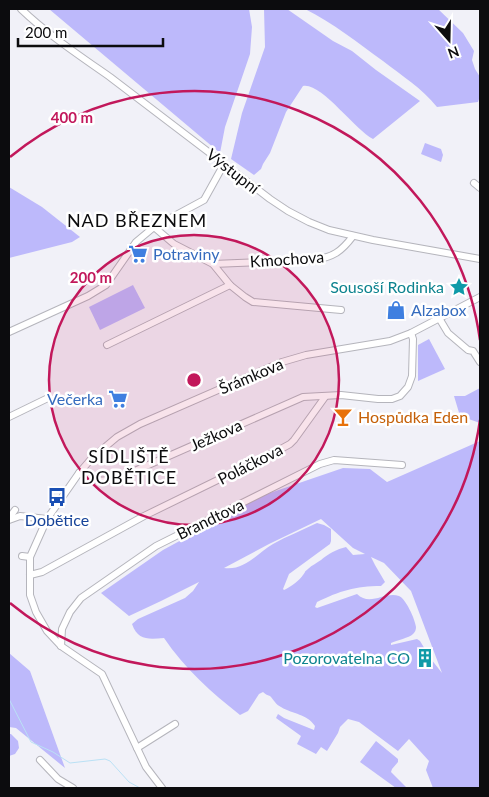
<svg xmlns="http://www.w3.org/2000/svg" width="489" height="797" font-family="Lato,sans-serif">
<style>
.green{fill:#bdb9fb;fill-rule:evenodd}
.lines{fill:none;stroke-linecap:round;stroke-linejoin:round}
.stream{stroke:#bae1f5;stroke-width:1}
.minor-casing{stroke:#b5b5bc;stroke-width:8}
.minor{stroke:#fff;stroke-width:6}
.ring{fill:none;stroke:#c2185b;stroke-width:2.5}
.labels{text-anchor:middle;stroke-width:5;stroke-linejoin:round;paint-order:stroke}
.street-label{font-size:16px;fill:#0c0c0e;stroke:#fff}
.shop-label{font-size:16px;fill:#366cbe;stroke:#fff;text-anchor:start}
.culture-label{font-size:16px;fill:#0d838f;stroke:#fff;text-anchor:end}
.food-label{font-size:16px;fill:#c56008;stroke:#fff;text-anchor:start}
.transit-label{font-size:16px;fill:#164399;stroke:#fff}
.neighbourhood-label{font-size:18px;letter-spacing:1px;fill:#0c0c0e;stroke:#fff}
.centre{fill:#c2185b;stroke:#fff;stroke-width:2.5}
.ring-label{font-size:15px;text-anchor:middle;font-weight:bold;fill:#c2185b;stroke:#fff;stroke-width:5;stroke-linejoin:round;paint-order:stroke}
</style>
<rect width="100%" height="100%" fill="#f1f1f8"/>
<g class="green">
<polygon points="49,9 249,9 252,27 250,54 225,127 220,153"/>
<path d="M264,9H287L333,41L352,51L376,70L420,101L373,139C355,130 321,82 303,86L286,112L270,153L263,164L261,169L254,175L231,159L242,113L265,47Z"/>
<path d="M305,9H438L463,33L474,51L472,60L475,69L480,77V96L478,102L437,107C422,88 402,76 383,61C358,43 333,23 305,9Z"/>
<polygon points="425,143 441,149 443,155 441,162 421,154"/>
<polygon points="9,187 42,207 80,237 72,242 9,258"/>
<polygon points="133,285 145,308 100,330 89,307"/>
<polygon points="429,339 445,369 418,381 418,345"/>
<polygon points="480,388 480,423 460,416 454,396 465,396"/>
<path d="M480,441V788H433L426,770L429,761L409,739L398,751L359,722L348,719L340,727L338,733L327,751L321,747L316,754L297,744L301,736L276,718L278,714L284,718L314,730L315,726C306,713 294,715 281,707C276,705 274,700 270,696C267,695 265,694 263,692L259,694L248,711L240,715C212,693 184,668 164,638C149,639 138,641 132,624L138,619L185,598L193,591L199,582L161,601L129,616L101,593L163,550L264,495L343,468L370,469L387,482ZM321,519L353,548L365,554L353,555L346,547C337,549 328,554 321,560C317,563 312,565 308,569C303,573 307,570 303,575C300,580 289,588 284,590L283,589L289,574L330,544L331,541V529L324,525L317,523C303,530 287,536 273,544C258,553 244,571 224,568L269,544ZM371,557L384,563L411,591L442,673L431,659L420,641L417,639L391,645V643C397,640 409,638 413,634C415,632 416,630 416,627C415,619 406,599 399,596C385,591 370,607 357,594L317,608L315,607L317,602C340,591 355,586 381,586L385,582L375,565Z"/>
<polygon points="9,653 30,671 65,768 16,728 9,727"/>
<polygon points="9,734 11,734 18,741 19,748 15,754 9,756"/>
<polygon points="376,741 398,759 398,762 392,769 391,772 407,788 396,788 360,762"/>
</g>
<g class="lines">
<polyline class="stream" points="9,699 31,742 53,752 70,763 105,759 110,761 129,782 140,788"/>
<g class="minor-casing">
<g id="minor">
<path d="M21,9C47,34 80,56 110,77L270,199L288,211L309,222L329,230L373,240L480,259"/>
<polyline points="474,183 480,188"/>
<path d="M154,227L174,244L213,264L314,260C333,257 341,252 353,236"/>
<polyline points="230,285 245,297 253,302 341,310"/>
<polyline points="439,318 448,333 468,350 473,351 480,362"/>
<polyline points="9,332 88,296 106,285 136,242 154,227 204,200 224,164"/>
<polyline points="107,345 230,285 213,264"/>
<polyline points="9,417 48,398"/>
<path d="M79,473C99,481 100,483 121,477L303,397L341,395L378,399H392L400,396L408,387L412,376L413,339L411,333"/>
<polyline points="9,518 15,510"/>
<polyline points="9,520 20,516 47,519"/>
<polyline points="22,556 30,557"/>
<polyline points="30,575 42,572 144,516 279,450 290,444 294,440 325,397"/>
<polyline points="61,646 62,629 70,612 81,598 156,546 320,464 334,460 402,465"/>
<polyline points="137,748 175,724"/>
<polyline points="40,760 58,779 73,788"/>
<polyline points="162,788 146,767 102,674 61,646 47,631 36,612 30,595 30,557 47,519 79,473 92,458 117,437 140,424 282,362 306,355 390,341 411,333 480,297"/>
</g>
</g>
<use href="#minor" class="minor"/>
</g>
<circle cx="194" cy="380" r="145" fill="#c2185b" fill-opacity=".12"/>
<g class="ring">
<circle cx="194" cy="380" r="145"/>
<path d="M480 420A289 289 0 0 1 10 603M10 157A289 289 0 0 1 480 340"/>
</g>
<defs>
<g id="supermarket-bare" transform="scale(1.5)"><path d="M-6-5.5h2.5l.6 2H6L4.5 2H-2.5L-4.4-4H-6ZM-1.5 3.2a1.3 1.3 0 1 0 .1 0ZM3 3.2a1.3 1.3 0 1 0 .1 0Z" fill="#3f7fe0" stroke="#fff" stroke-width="2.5" paint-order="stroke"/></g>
<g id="sight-bare" transform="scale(1.5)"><path d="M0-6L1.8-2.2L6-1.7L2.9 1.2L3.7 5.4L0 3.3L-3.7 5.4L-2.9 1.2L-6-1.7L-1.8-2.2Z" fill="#0f9aa8" stroke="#fff" stroke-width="2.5" paint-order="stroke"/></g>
<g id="shop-bare" transform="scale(1.5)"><path d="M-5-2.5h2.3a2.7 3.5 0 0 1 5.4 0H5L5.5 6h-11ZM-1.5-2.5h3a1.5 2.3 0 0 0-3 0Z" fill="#3f7fe0" stroke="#fff" stroke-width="2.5" paint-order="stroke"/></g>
<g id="bar-bare" transform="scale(1.5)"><path d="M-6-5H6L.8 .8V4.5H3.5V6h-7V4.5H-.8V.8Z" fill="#e8710a" stroke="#fff" stroke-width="2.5" paint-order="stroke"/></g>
<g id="bus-bare" transform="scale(1.5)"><path d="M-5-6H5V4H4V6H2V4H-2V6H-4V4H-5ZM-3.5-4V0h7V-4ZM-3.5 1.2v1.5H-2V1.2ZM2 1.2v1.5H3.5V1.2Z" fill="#1a4fb4" stroke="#fff" stroke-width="2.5" paint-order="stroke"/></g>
<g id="building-bare" transform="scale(1.5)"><path d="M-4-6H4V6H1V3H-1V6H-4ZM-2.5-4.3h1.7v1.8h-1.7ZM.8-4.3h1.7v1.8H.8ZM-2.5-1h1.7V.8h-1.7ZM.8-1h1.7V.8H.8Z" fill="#0f9aa8" stroke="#fff" stroke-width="2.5" paint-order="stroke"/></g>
</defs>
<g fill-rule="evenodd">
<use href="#supermarket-bare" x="138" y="254"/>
<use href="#sight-bare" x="459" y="287"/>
<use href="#shop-bare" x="396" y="310"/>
<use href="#supermarket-bare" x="118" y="399"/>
<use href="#bar-bare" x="343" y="417"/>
<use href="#bus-bare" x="57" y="497"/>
<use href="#building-bare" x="425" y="658"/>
</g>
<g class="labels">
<g class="street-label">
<text transform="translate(233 171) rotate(38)" y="6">Výstupní</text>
<text transform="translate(287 259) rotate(-4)" y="6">Kmochova</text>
<text transform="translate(251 376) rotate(-23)" y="6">Šrámkova</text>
<text transform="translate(216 435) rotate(-24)" y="6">Ježkova</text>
<text transform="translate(250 464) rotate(-27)" y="6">Poláčkova</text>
<text transform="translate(210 519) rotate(-26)" y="6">Brandtova</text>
</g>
<g class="shop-label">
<text x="153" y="260">Potraviny</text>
<text x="411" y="316">Alzabox</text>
<text x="103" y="405" text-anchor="end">Večerka</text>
</g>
<g class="culture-label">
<text x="444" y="293">Sousoší Rodinka</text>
<text x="410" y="664">Pozorovatelna CO</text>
</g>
<g class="food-label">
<text x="358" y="423">Hospůdka Eden</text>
</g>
<g class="transit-label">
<text x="57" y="526">Dobětice</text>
</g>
<g class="neighbourhood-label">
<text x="137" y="227">NAD BŘEZNEM</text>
<text x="129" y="463">SÍDLIŠTĚ<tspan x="129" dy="21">DOBĚTICE</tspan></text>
</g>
</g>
<circle cx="194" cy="380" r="8" class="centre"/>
<g class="ring-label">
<text x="72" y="123">400 m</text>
<text x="91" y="283">200 m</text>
</g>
<rect width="489" height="797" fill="none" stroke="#0c0c0e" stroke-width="20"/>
<g transform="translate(449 40) rotate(160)" stroke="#ffffff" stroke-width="4" paint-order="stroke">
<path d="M0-4L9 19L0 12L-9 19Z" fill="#0c0c0e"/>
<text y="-8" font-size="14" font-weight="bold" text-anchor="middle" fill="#0c0c0e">N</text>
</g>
<path d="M18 38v8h145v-8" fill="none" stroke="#0c0c0e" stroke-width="2.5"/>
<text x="25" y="38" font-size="15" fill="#0c0c0e" stroke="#ffffff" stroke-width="4" paint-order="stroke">200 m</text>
</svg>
